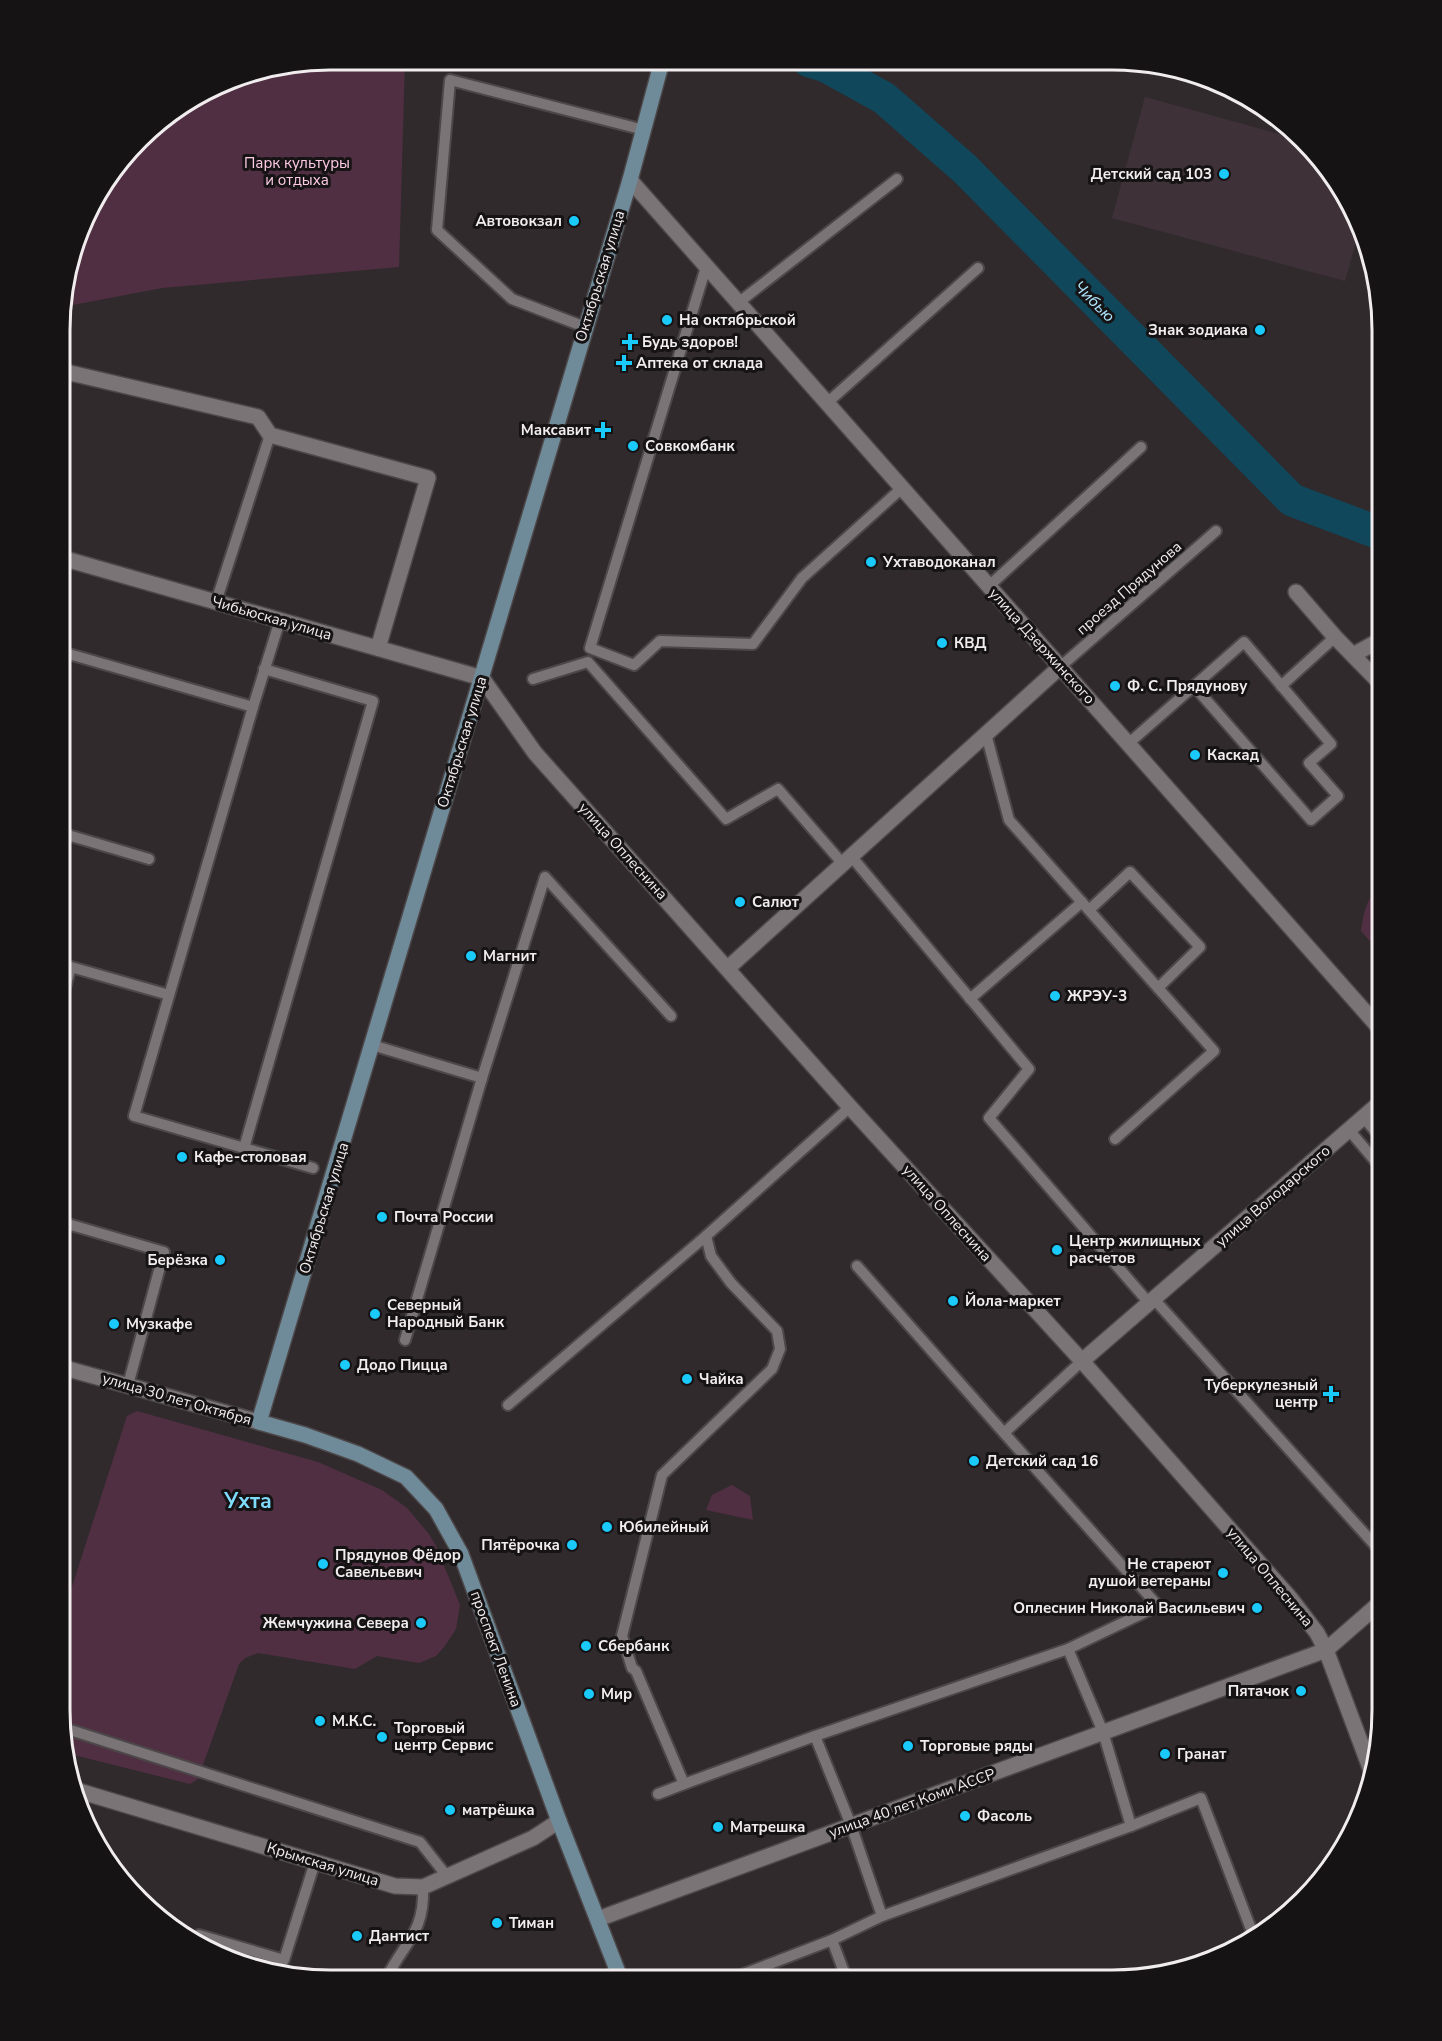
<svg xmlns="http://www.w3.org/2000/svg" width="1442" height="2041" font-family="'Nunito Sans',sans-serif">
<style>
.built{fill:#3e3238}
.green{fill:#512f42}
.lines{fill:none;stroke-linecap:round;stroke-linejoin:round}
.river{stroke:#10475a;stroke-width:33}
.service-casing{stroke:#4c4749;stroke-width:14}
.minor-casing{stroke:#4c4749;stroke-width:18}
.tertiary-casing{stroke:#4c4749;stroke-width:18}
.secondary-casing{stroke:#4c4749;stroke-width:18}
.service{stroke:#7b7477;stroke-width:10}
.minor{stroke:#7b7477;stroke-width:15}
.tertiary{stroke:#7b7477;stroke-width:15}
.secondary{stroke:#6f8b99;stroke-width:15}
.poi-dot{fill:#1bcafc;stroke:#161315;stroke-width:2}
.labels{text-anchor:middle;stroke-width:6;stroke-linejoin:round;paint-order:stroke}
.park-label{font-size:15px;fill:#fdcbe4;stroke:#161315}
.poi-label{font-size:15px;font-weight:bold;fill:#f1edef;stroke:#161315;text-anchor:start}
.street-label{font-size:15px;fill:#f1edef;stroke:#161315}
.water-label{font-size:16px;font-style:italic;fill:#ade5fc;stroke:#161315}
.district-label{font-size:21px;font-weight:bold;fill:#80dcff;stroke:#161315}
.rim{fill:none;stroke:#f1edef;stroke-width:3}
</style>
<rect width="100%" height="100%" fill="#302a2d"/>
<polygon class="built" points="1145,97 1294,138 1354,211 1359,231 1345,281 1112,218"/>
<g class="green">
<polygon points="331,60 405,60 399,267 162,288 62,307 62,295 96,196 152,127 243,74"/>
<path d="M1382,886V955L1361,931C1364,913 1366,896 1382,886Z"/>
<polygon points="137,1411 318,1462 382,1490 407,1508 429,1534 437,1548 460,1605 456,1629 445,1646 436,1656 419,1663 377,1656 355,1669 258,1653 245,1658 239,1664 198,1779 190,1784 70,1754 60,1711 60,1624 127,1416"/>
<polygon points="732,1485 750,1496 753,1520 706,1510 712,1495"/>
</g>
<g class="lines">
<polyline class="river" points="809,61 826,66 884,98 965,169 1292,500 1382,534"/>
<g class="service-casing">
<g id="service">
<polyline points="706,267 590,648 634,665 660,641 753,644 802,578 902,488"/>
<polyline points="738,303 897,179"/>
<polyline points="585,327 512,299 437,230 450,80 644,130"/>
<polyline points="827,403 978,268"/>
<polyline points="989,586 1141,447"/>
<polyline points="216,602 270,435"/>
<polyline points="62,652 253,707 134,1116 313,1168"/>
<polyline points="1060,667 1216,531"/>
<polyline points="533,679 588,662 726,819 778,789 843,864"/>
<polyline points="1281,686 1335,637"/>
<polyline points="253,707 280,620"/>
<polyline points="986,734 1009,820 1158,988 1200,947 1130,872 1089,910"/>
<polyline points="1129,743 1194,686 1311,820 1338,796 1309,763 1331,744 1244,642 1194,686"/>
<polyline points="61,833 149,859"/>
<polyline points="851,856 1029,1069 989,1118 1149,1303"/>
<polyline points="970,999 1082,902"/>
<polyline points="61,1001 71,967 169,995"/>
<polyline points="372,1045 482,1078 545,877 671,1016"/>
<polyline points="1363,1117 1382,1139"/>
<polyline points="1349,1130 1382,1169"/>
<polyline points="1115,1139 1214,1051 1158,988"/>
<polyline points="244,1148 373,701 264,669"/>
<polyline points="61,1222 164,1252 128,1385"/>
<polyline points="857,1266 1004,1433"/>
<polyline points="1154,1299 1381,1552"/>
<polyline points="405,1340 482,1078"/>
<polyline points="508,1405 706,1236"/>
<polyline points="64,1728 420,1842 446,1875"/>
<polyline points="815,1736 1068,1649 1158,1606 1004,1433 1082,1361"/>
<polyline points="658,1794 684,1784"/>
<polyline points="1131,1826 1201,1798 1254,1937"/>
<polyline points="882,1916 1131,1826 1103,1732 1068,1649"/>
<polyline points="199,1935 284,1960 315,1862"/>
<polyline points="832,1940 847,1980"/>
<path d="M386,1979C404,1942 425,1933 423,1887"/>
<polyline points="728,1980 832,1940 882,1916 851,1825 815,1736 684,1784 636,1671 632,1668 622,1636 662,1475 772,1369 780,1349 777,1331 731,1283 711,1256 706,1236 850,1107"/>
</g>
</g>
<g class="minor-casing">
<g id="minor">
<polyline points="62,371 258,417 270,435 428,478 378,648"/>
<polyline points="1296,592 1335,637 1382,685"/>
<polyline points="1353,655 1382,639"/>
<polyline points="728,968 1060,667"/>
<polyline points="1082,1361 1382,1101"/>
<polyline points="79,1791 395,1886 423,1887 533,1838 559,1821"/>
<polyline points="598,1919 1326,1650 1381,1602"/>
</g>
</g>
<g class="tertiary-casing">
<g id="tertiary">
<polyline points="630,180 1382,1031"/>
<polyline points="62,558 482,678 535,753 850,1107 1082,1361 1291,1599 1317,1633 1326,1650 1372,1773"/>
<polyline points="61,1367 259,1422"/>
</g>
</g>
<g class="secondary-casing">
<polyline id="secondary" points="621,1980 559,1821 461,1554 436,1509 406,1477 358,1454 305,1435 259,1422 630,180 662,61"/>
</g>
<use href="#service" class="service"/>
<use href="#minor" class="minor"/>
<use href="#tertiary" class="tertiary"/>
<use href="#secondary" class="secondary"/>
</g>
<g class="poi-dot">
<circle cx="1224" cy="174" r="6"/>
<circle cx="574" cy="221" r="6"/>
<circle cx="667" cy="320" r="6"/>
<circle cx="1260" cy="330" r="6"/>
<path d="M627 333h6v6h6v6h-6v6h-6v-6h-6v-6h6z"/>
<path d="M621 354h6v6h6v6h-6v6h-6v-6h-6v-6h6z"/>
<path d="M600 421h6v6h6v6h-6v6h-6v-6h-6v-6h6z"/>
<circle cx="633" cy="446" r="6"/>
<circle cx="871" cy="562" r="6"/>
<circle cx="942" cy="643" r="6"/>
<circle cx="1115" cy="686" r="6"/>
<circle cx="1195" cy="755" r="6"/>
<circle cx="740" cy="902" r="6"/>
<circle cx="471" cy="956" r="6"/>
<circle cx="1055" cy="996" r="6"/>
<circle cx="182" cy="1157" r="6"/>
<circle cx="382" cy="1217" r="6"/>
<circle cx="1057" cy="1250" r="6"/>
<circle cx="220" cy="1260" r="6"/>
<circle cx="953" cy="1301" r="6"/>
<circle cx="375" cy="1314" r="6"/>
<circle cx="114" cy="1324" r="6"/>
<circle cx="345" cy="1365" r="6"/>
<circle cx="687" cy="1379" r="6"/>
<path d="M1328 1385h6v6h6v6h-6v6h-6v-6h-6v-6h6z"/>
<circle cx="974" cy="1461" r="6"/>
<circle cx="607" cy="1527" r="6"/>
<circle cx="572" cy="1545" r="6"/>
<circle cx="323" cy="1564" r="6"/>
<circle cx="1223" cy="1573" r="6"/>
<circle cx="1257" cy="1608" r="6"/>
<circle cx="421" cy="1623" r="6"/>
<circle cx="586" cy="1646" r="6"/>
<circle cx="1301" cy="1691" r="6"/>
<circle cx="589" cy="1694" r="6"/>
<circle cx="320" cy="1721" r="6"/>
<circle cx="382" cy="1737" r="6"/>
<circle cx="908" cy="1746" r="6"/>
<circle cx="1165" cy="1754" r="6"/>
<circle cx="450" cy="1810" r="6"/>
<circle cx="965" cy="1816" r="6"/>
<circle cx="718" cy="1827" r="6"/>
<circle cx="497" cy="1923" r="6"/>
<circle cx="357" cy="1936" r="6"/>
</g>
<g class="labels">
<g class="park-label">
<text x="297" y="168">Парк культуры<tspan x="297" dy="17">и отдыха</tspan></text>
</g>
<g class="poi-label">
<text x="1212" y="179" text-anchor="end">Детский сад 103</text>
<text x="562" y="226" text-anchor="end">Автовокзал</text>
<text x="679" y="325">На октябрьской</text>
<text x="1248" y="335" text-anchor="end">Знак зодиака</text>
<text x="642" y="347">Будь здоров!</text>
<text x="636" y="368">Аптека от склада</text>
<text x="591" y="435" text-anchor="end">Максавит</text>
<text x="645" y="451">Совкомбанк</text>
<text x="883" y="567">Ухтаводоканал</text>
<text x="954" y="648">КВД</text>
<text x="1127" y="691">Ф. С. Прядунову</text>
<text x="1207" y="760">Каскад</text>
<text x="752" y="907">Салют</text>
<text x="483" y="961">Магнит</text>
<text x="1067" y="1001">ЖРЭУ-3</text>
<text x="194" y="1162">Кафе-столовая</text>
<text x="394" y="1222">Почта России</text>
<text x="1069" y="1246">Центр жилищных<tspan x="1069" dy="17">расчетов</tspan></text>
<text x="208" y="1265" text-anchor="end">Берёзка</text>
<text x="965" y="1306">Йола-маркет</text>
<text x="387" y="1310">Северный<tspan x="387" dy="17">Народный Банк</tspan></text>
<text x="126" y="1329">Музкафе</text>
<text x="357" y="1370">Додо Пицца</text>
<text x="699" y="1384">Чайка</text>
<text x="1318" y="1390" text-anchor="end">Туберкулезный<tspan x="1318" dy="17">центр</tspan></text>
<text x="986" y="1466">Детский сад 16</text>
<text x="619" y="1532">Юбилейный</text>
<text x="560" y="1550" text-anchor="end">Пятёрочка</text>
<text x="335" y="1560">Прядунов Фёдор<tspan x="335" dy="17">Савельевич</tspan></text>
<text x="1211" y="1569" text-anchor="end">Не стареют<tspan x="1211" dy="17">душой ветераны</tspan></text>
<text x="1245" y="1613" text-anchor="end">Оплеснин Николай Васильевич</text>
<text x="409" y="1628" text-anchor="end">Жемчужина Севера</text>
<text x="598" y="1651">Сбербанк</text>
<text x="1289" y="1696" text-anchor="end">Пятачок</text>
<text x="601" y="1699">Мир</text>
<text x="332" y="1726">М.К.С.</text>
<text x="394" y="1733">Торговый<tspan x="394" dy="17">центр Сервис</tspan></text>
<text x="920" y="1751">Торговые ряды</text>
<text x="1177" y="1759">Гранат</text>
<text x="462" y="1815">матрёшка</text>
<text x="977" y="1821">Фасоль</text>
<text x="730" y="1832">Матрешка</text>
<text x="509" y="1928">Тиман</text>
<text x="369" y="1941">Дантист</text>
</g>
<g class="street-label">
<text transform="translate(600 276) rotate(-73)" y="5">Октябрьская улица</text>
<text transform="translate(1129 588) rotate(-41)" y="5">проезд Прядунова</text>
<text transform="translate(272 618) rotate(16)" y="5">Чибьюская улица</text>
<text transform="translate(1042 646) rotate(48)" y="5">улица Дзержинского</text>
<text transform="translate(462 742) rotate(-73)" y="5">Октябрьская улица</text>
<text transform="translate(623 851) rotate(48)" y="5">улица Оплеснина</text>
<text transform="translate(1273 1196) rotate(-41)" y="5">улица Володарского</text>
<text transform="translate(324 1208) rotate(-73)" y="5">Октябрьская улица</text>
<text transform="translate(947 1213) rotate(48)" y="5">улица Оплеснина</text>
<text transform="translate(177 1399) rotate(16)" y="5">улица 30 лет Октября</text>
<text transform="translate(1270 1577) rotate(50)" y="5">улица Оплеснина</text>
<text transform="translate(496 1649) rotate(70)" y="5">проспект Ленина</text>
<text transform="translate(912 1803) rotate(-20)" y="5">улица 40 лет Коми АССР</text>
<text transform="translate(323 1864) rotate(17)" y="5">Крымская улица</text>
</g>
<g class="water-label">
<text transform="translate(1095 301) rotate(45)" y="6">Чибью</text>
</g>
<g class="district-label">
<text x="248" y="1508">Ухта</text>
</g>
</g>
<path d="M0 0H1442V2041H0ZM330 70H1112A260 260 0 0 1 1372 330V1710A260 260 0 0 1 1112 1970H330A260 260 0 0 1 70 1710V330A260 260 0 0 1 330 70Z" fill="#161315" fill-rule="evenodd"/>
<path class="rim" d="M330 70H1112A260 260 0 0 1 1372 330V1710A260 260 0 0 1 1112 1970H330A260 260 0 0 1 70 1710V330A260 260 0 0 1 330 70Z"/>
</svg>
